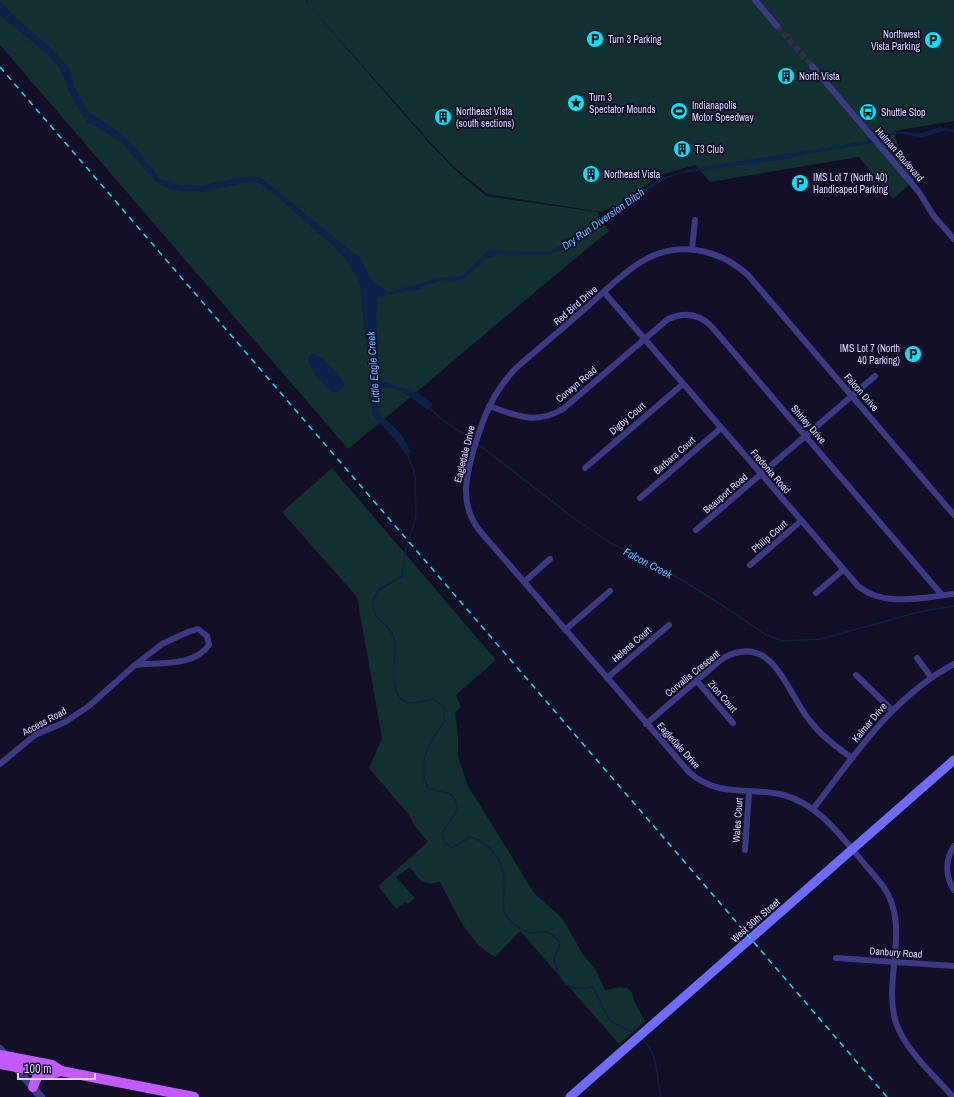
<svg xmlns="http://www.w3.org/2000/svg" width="954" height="1097" font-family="'Archivo Narrow',sans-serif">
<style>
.green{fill:#12302f}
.water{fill:#0c2248}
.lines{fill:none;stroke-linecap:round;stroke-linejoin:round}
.stream{stroke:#0c2248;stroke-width:1.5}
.minor-tunnel{stroke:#312d47;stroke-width:6;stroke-dasharray:6 3;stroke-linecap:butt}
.minor{stroke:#3d3a85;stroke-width:6}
.tertiary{stroke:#3d3a85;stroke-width:8}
.secondary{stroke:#6f6bff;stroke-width:9}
.primary{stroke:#c25bff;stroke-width:10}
.rail{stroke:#00e5ff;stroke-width:1.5;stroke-dasharray:6 5;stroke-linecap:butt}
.labels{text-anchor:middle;stroke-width:3.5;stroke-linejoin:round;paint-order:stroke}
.poi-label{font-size:10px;fill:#d9d4ff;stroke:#130f26;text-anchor:start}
.street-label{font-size:10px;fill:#d9d4ff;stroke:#130f26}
.water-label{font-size:11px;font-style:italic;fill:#62b6ff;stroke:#130f26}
</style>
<rect width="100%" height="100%" fill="#130f26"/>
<g class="green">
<path d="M0,0H306L308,4L430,144L453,168L486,196L597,212L609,231C521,302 436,377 348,449L0,45Z"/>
<polygon points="307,0 954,0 954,121 894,131 899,150 921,174 893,199 859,157 710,182 695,165 661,175 615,206 601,212 487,194 454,167 431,143 308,4"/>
<path d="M332,468L496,660L456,695L461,707L455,713L458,737V756L467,784L534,893L562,918L584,956L596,970L605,990L619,987L627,988L632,992L634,1001L645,1021L619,1044L520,931L495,957C467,942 454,908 440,882C421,886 420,880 410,867L396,877L415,898L408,904L405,902L396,909L378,886L428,842L414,825L409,815L369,768L382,738L357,597L282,512Z"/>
</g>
<g class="water">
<path d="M0,2L34,34L48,45L70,69L74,86L86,108L91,114L123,135L138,150L159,178L182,186L184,184C210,190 233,173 260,177L360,258L372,281L388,292L416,285L435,278L462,276L488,250L550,252L584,232L658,179L691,169L885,138L895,131L922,133L940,127L954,130V132L943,131L921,138L903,134L891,135L887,140L868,144L811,153L781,160L683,173L672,176L646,191L578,241L559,251L548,255L500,254L487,258L463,280L439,281L418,289L378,297L376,324L378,347V363L381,381L419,393L433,404L427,410C417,401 392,382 379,389C375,421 383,413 400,433C405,439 408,446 411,452L406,455L398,443L373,416L369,397L372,378L365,337L360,283L347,261L335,248L280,199L260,184L252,181L205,192L174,191L157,183L123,144L97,127L88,123L73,101L59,67L50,57L0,15Z"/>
<path d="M312,353C321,356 345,378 344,386L337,393L333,392C321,383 309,372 308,357Z"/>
</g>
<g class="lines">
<g class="stream">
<polyline points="428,407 443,420 475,442"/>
<polyline points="478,444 575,519 612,544 656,564 725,607 766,635 783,641 821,639 919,612 954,606"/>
<path d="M407,453L415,475L416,517L405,552L402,576L379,590L372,602C373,607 374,613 377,617C384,624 391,628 394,638C399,655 383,701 412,703C419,703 427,700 434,699L444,708V721L428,747L424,760V779L428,788C445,793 454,789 458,809L442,833L444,842L452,848L470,837C492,843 505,863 504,886C504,895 501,907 506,916C511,924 522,931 531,933C534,934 538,932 540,932C548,930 554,936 559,941V949L554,958C558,981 567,993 592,987C600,996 601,1008 609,1018C617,1027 627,1028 636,1035"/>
<path d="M641,1038C659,1052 656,1077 661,1097"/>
</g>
<polyline class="minor-tunnel" points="777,26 812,66"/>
<g class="minor">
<polyline points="755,0 777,26"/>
<polyline points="812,66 919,192 933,215 954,239"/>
<polyline points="692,249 695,220"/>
<path d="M604,292L858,586C884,608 923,597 954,594"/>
<path d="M489,406C517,416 535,425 563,409L668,319C684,312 699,314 711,326L942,595"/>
<polyline points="585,468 683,384"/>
<polyline points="640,498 721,428"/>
<polyline points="696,530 875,376"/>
<polyline points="750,565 801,521"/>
<polyline points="524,582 550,559"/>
<polyline points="816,593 843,570"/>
<polyline points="565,630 610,591"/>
<polyline points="917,658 931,677"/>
<polyline points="856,675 892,710"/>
<polyline points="607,678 669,625"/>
<polyline points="697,681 733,723"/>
<path d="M646,724L723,658C772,632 785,688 807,717C819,734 835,746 852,758"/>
<path d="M0,764L35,735L65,722L89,706L135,665L162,644L188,632L198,629L207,636L209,645C194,667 159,662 135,665"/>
<path d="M813,809C855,755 892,697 954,664"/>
<path d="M954,846C945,860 945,876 954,890"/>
<polyline points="745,850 749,792"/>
<polyline points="836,958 954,966"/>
<path d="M953,1097C934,1075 906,1051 896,1023C882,978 912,927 883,886C875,876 866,866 858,856C837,831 816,804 784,795C749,786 719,799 689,772L479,530C459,503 466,477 474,448C484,416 492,394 515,369C539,348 563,328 587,307C604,292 621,274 641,262C676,240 718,248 748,275L954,515"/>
</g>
<polyline class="tertiary" points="0,1049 41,1097"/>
<polyline class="secondary" points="570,1097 954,760"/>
<g class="primary">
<polyline points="0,1055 52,1065 61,1071 194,1097"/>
<polyline points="0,1064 52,1074 61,1071"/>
<polyline points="33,1087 37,1077 42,1072"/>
</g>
<polyline class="rail" points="0,67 887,1097"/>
</g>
<defs>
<g id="parking-disc" transform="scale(0.9)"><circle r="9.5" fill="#00e5ff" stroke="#130f26"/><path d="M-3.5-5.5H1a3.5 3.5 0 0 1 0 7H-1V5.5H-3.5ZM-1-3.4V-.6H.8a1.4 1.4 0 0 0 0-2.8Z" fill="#111"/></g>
<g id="building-disc" transform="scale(0.9)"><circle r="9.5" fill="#00e5ff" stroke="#130f26"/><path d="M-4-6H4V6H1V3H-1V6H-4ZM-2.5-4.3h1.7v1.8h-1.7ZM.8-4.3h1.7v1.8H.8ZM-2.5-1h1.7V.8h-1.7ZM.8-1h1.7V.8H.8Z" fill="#111"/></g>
<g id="sight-disc" transform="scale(0.9)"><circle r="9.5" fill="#00e5ff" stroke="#130f26"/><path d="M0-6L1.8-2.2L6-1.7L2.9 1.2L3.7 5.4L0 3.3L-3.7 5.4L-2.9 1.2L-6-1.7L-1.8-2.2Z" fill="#111"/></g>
<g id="stadium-disc" transform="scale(0.9)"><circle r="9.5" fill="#00e5ff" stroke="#130f26"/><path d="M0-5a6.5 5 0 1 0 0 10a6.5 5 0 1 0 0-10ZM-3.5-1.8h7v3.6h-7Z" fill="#111"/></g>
<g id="bus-disc" transform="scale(0.9)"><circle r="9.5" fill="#00e5ff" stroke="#130f26"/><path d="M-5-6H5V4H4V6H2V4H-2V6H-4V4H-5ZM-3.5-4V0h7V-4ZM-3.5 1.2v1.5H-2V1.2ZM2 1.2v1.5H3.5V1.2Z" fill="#111"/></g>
</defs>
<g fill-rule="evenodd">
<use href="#parking-disc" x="595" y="39"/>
<use href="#parking-disc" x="933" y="40"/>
<use href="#building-disc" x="786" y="76"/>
<use href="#sight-disc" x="576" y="103"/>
<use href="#stadium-disc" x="679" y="111"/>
<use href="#bus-disc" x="868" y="112"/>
<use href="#building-disc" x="443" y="117"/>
<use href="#building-disc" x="682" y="149"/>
<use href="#building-disc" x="591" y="174"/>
<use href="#parking-disc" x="800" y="183"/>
<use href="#parking-disc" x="913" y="354"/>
</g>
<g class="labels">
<g class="poi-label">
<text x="920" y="38" text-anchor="end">Northwest<tspan x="920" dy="12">Vista Parking</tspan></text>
<text x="608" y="43">Turn 3 Parking</text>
<text x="799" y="80">North Vista</text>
<text x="589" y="101">Turn 3<tspan x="589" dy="12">Spectator Mounds</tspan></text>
<text x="692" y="109">Indianapolis<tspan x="692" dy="12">Motor Speedway</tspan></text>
<text x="456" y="115">Northeast Vista<tspan x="456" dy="12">(south sections)</tspan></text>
<text x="881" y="116">Shuttle Stop</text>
<text x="695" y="153">T3 Club</text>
<text x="604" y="178">Northeast Vista</text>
<text x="813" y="181">IMS Lot 7 (North 40)<tspan x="813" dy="12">Handicaped Parking</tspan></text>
<text x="900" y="352" text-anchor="end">IMS Lot 7 (North<tspan x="900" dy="12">40 Parking)</tspan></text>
</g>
<g class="street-label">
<text transform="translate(900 154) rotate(49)" y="4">Hulman Boulevard</text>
<text transform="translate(575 305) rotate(-41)" y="4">Red Bird Drive</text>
<text transform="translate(576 384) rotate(-40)" y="4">Corwyn Road</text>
<text transform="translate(862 392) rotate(49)" y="4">Falcon Drive</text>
<text transform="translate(627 418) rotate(-41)" y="4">Digby Court</text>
<text transform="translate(809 424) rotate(49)" y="4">Shirley Drive</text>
<text transform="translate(464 454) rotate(-76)" y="4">Eagledale Drive</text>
<text transform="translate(674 455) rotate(-41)" y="4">Barbara Court</text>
<text transform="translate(771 471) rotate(49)" y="4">Fredonia Road</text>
<text transform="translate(725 493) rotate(-41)" y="4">Beauport Road</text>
<text transform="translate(769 536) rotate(-41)" y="4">Philip Court</text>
<text transform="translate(631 644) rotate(-41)" y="4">Helena Court</text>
<text transform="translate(692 673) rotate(-39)" y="4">Corvallis Crescent</text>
<text transform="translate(723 696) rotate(49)" y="4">Zion Court</text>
<text transform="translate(44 721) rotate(-28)" y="4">Access Road</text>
<text transform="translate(869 722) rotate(-50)" y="4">Kalmar Drive</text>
<text transform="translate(679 745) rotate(48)" y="4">Eagledale Drive</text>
<text transform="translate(737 820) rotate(-86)" y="4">Wales Court</text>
<text transform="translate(755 920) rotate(-41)" y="4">West 30th Street</text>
<text transform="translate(896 952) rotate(4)" y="4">Danbury Road</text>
</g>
<g class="water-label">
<text transform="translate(603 219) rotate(-35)" y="4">Dry Run Diversion Ditch</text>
<text transform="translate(373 367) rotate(-94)" y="4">Little Eagle Creek</text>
<text transform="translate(648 563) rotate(28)" y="4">Falcon Creek</text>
</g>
</g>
<path d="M18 1073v6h77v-6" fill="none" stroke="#d9d4ff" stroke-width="2"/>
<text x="24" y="1073" font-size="12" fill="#d9d4ff" stroke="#130f26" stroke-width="3" paint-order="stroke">100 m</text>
</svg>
